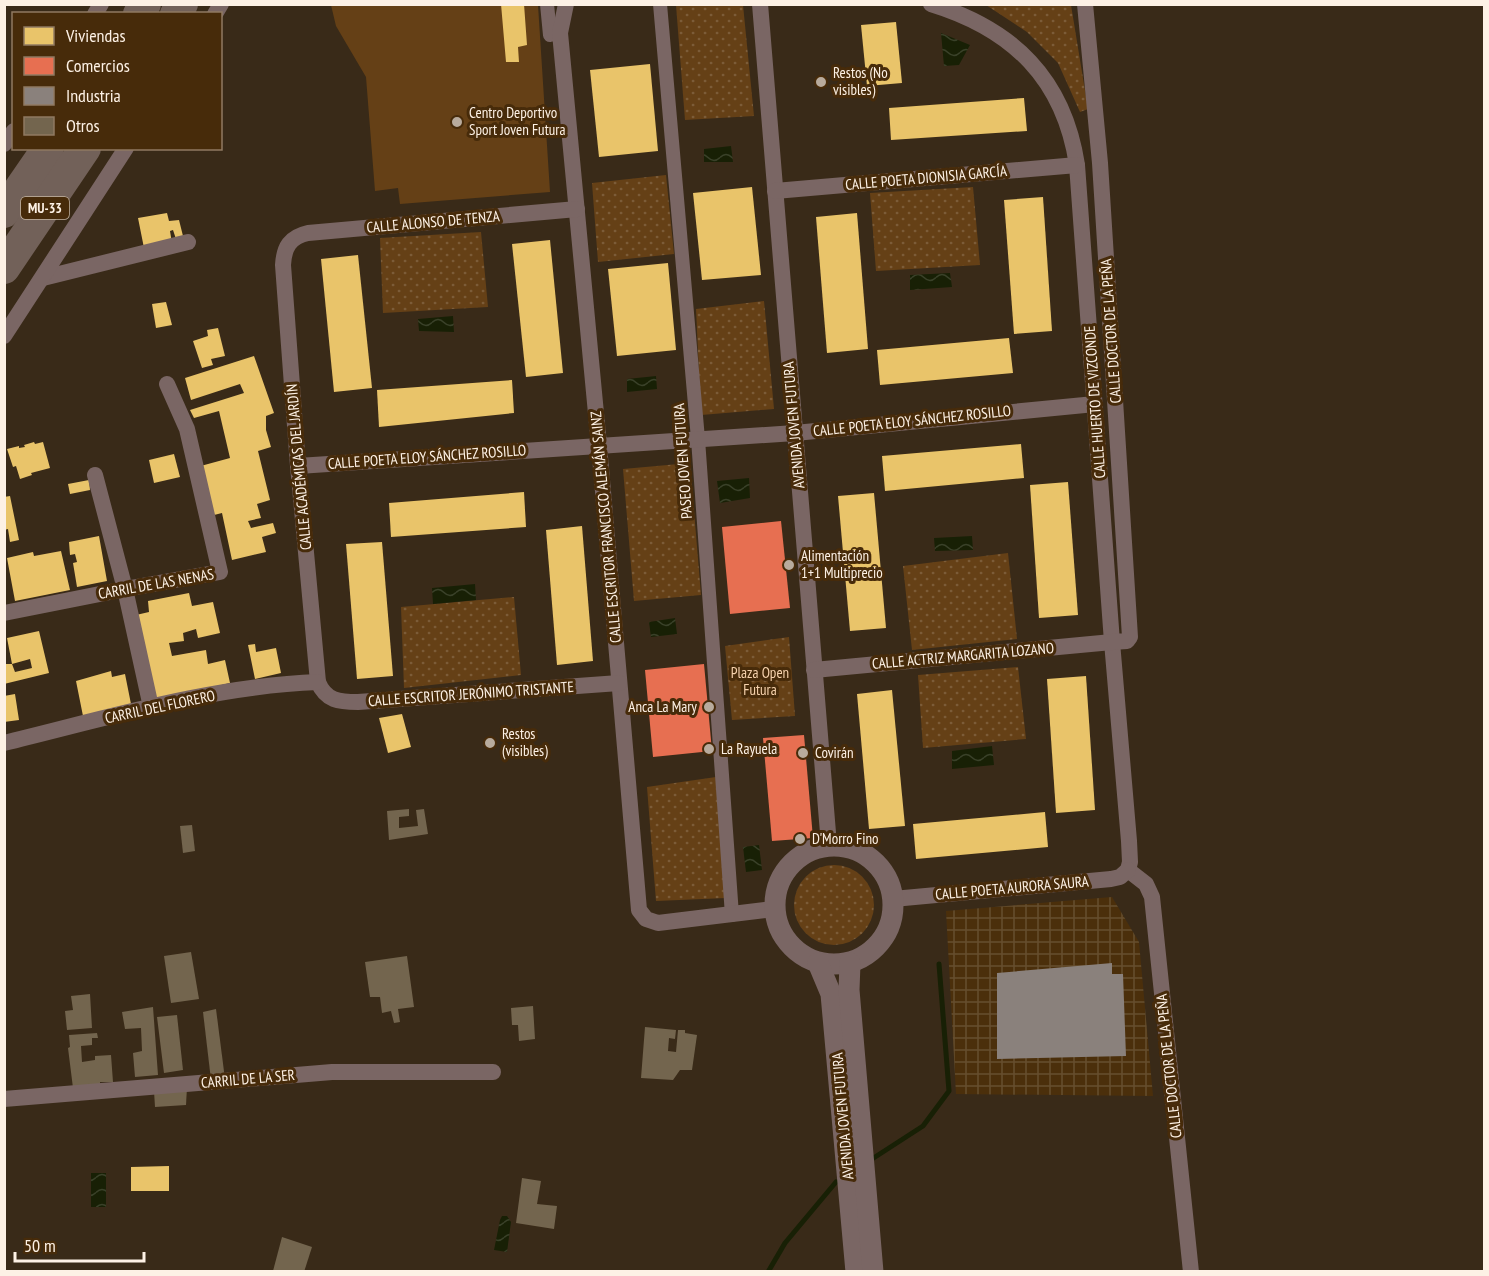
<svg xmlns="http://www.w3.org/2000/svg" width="1489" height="1276" font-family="'PT Sans Narrow',sans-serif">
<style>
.industrial{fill:url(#industrial-grid)}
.grass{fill:#654016}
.park{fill:url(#park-dots)}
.water{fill:url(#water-waves)}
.homes{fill:#e9c46a}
.shops{fill:#e76f51}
.industry{fill:#8a817c}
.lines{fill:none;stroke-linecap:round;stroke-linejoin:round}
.stream{stroke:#182005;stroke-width:5}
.building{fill:#73654e}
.pedestrian{stroke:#7a6664;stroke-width:14}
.minor{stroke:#7a6664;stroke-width:16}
.tertiary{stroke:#7a6664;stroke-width:21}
.motorway{stroke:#726159;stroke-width:32}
.poi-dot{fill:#b8ab9d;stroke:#472b0a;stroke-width:2}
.labels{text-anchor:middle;stroke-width:6;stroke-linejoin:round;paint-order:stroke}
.shield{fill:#472b0a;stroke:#c6b6a3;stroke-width:1.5}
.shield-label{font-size:14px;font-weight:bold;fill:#fdf1e5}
.poi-label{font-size:15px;fill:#fdf1e5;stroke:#472b0a;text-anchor:start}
.street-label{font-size:15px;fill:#fdf1e5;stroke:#472b0a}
.park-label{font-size:15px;fill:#f6d2ad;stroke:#472b0a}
</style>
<defs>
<pattern id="industrial-grid" width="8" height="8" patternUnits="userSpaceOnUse" patternTransform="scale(1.5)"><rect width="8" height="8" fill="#4b2f0b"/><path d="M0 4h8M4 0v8" fill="none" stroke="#664e2e"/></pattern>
<pattern id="park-dots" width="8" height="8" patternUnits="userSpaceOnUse" patternTransform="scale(1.5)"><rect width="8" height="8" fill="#654016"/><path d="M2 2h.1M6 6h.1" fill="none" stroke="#7c5c38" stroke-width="1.8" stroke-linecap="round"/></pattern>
<pattern id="water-waves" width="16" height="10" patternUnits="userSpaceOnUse" patternTransform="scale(1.5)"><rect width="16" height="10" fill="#182005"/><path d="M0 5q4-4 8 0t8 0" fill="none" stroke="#3a4129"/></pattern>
</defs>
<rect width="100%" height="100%" fill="#392a18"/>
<polygon class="industrial" points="1112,897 1139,942 1153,1096 956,1094 946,911"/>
<polygon class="grass" points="331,5 538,5 550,192 400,204 398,188 375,191 366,77 336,26"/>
<g class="park">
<polygon points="676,5 743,5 754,116 685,120"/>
<polygon points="986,5 1071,5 1088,109 1080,112 1058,63 1027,32"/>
<polygon points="666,175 674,254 598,262 592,183"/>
<polygon points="973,187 980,265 876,271 870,193"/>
<polygon points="481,232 488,307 383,313 380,238"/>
<polygon points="764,301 774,409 701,415 696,309"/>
<polygon points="690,463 701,595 634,601 623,469"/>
<polygon points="1008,553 1017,639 912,650 903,566"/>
<polygon points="514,597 521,675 404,688 401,607"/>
<polygon points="789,637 795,716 732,720 725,646"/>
<polygon points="1018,667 1026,739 923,748 918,675"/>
<polygon points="716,777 726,898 656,901 647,787"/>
<circle cx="834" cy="905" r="40"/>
</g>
<g class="water">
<polygon points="941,33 970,45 959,65 944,66"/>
<polygon points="731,146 733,162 704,162 704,149"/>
<polygon points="950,273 952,287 910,290 910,275"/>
<polygon points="453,316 454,332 419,331 418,319"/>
<polygon points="656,376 657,389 627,392 627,379"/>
<polygon points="749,478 750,498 720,503 717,481"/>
<polygon points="972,536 973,550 935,551 934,538"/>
<polygon points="475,584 476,600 433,604 432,588"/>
<polygon points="675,618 677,634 651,637 649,622"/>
<polygon points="992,746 994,765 952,769 952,751"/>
<polygon points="759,845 762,870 746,872 743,847"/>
<rect x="91" y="1173" width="15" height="34"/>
<polygon points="502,1216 507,1216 511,1222 507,1252 494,1250 500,1220"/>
</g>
<g class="homes">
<polygon points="501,4 524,4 527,45 518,47 519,62 506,62"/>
<polygon points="896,22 902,83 867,86 861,25"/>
<polygon points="650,64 658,151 599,157 590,70"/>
<polygon points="1024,98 1027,131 891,140 889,108"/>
<polygon points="752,187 761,275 702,280 693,193"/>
<polygon points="1043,197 1052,331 1014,334 1004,200"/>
<polygon points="167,213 169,221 179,220 184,240 177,242 173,230 170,231 172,243 144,248 138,218"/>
<polygon points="857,213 868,349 827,353 816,217"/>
<polygon points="550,240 563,373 526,377 512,244"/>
<polygon points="358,255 372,388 334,392 321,259"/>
<polygon points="668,263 676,350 617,356 608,269"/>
<polygon points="166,302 172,325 156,328 152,304"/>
<polygon points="218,328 225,356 211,359 213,365 202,368 193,341 208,336 207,330"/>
<polygon points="1009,338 1013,373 880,385 877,350"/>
<polygon points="254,356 274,413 266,416 266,430 271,447 258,451 270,500 257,504 261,518 248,521 251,528 273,523 276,533 262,537 266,552 232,560 222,513 210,516 197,467 230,458 219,411 194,418 190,410 244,393 240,384 191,400 185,378"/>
<polygon points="512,380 514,413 379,427 377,390"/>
<polygon points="34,442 35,444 43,442 50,468 31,473 32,475 20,479 16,466 13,467 7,449 19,446 19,448 25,447 24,445"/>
<polygon points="1021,444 1024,478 885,491 882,456"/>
<polygon points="174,454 180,477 154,483 149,460"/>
<polygon points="89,480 90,490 70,494 68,484"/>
<polygon points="1068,482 1078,615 1039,618 1030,485"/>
<polygon points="524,492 526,527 391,537 389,503"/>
<polygon points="874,493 886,628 850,631 838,496"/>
<polygon points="10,496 19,540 10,542 8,529 4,530 4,497"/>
<polygon points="582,526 593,661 557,665 546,530"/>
<polygon points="99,536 107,581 77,587 73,563 77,562 75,554 70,555 69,542"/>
<polygon points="382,542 393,676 357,679 346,544"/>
<polygon points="61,551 70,590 15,601 7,558 33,552 34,556"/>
<polygon points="189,593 192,606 213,602 220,633 198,638 196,629 183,633 184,641 169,643 172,656 206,650 208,664 225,660 230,683 156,700 136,615 149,612 148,601"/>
<polygon points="39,631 49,673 4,684 4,664 12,664 15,672 32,668 30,659 12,664 7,638"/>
<polygon points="255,644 256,652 276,648 281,673 255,679 248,645"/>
<polygon points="111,671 112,677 125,674 131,704 83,716 76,681"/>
<polygon points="1086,676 1095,810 1056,813 1047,679"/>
<polygon points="892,690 905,826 869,829 857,694"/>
<polygon points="15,694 19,720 4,722 4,696"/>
<polygon points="402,714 411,747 388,753 379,718"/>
<polygon points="1045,812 1048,847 916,859 913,824"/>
<polygon points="169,1166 169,1191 131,1191 131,1167"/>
</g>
<g class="shops">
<polygon points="781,521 790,608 730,614 722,527"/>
<polygon points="704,664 712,751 653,757 645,670"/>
<polygon points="804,735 813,838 772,841 763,738"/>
</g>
<polygon class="industry" points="1112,963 1112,974 1123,974 1126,1056 997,1059 997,973"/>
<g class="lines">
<g class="stream">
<polyline points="872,1159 923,1126 949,1091 939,964"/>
<polyline points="768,1272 785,1243 836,1182"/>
</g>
</g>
<g class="building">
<polygon points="409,809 409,816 399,817 399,828 418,826 416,810 424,809 428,834 389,840 387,811"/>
<polygon points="192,825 195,851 183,853 180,826"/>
<polygon points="191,952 199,999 171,1003 164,956"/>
<polygon points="407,956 414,1007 398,1009 400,1022 394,1023 391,1011 382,1013 380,997 370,997 365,962"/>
<polygon points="90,994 92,1028 67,1030 65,1011 73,1010 71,996"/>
<polygon points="533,1006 535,1039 519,1041 518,1025 512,1025 511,1008"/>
<polygon points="153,1007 158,1075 135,1077 133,1053 142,1051 141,1028 125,1029 122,1012"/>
<polygon points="216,1009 225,1079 211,1080 203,1012"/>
<polygon points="177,1015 183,1070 164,1073 157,1017"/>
<polygon points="645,1027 676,1030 675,1039 669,1038 668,1051 676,1052 678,1030 685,1030 685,1033 697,1035 692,1070 680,1070 673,1080 641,1078"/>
<polygon points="97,1033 98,1038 92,1038 92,1045 81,1046 82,1062 95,1060 95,1056 111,1055 113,1082 100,1082 100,1085 73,1088 68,1048 70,1047 69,1035"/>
<polygon points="187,1087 186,1105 155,1107 154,1091"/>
<polygon points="522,1178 541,1181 537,1204 557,1206 554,1229 516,1223"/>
<polygon points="282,1237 312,1247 304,1272 273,1271"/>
</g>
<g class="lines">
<g class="pedestrian">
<polyline points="547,4 550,35 560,33"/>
<polyline points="660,4 698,439 732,915"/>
</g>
<g class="minor">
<polyline points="566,4 560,33 599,445 639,910 646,919 658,923 773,909"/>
<polyline points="760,4 829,845"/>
<path d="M931,4C1013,29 1064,79 1077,165L1112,642L1129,841L1130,862L1128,870"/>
<polyline points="95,14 101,4"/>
<polyline points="215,14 221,4"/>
<polyline points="4,144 14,131"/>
<polyline points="775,191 1077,165"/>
<path d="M577,209L308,233C290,237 284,247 283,265L298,466L318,682C326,701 339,702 358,702L619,683"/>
<polyline points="43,278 188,242"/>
<polyline points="4,336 126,148"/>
<polyline points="298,466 795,433 1095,404"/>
<polyline points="95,475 125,589 151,707"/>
<polyline points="4,613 125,589 220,572 187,429 167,384"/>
<polyline points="814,670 1112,642 1127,641 1130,637 1100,163 1085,4"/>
<path d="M4,743C107,718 212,686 318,682"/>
<polyline points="1128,870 1146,884 1152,897 1191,1272"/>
<polyline points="893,899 1111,879 1120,877 1128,870"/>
<polyline points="4,1099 332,1072 493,1072"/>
</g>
<g class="tertiary">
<circle cx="834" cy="905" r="59"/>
<polyline points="818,963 831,994 856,1272"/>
<polyline points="850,963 849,990 873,1272"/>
</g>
<g class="motorway">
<polyline points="139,14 145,4"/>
<polyline points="176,14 182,4"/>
<polyline points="4,212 48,148"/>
<polyline points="4,268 85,148"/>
</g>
</g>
<g class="poi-dot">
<circle cx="821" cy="82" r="6"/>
<circle cx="457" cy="122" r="6"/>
<circle cx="789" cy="565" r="6"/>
<circle cx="709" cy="707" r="6"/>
<circle cx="490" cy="743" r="6"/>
<circle cx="709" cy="749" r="6"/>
<circle cx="803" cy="753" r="6"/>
<circle cx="800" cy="839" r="6"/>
</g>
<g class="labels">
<rect class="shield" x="21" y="197" width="48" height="22" rx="4.5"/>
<g class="shield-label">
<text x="45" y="213">MU-33</text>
</g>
<g class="poi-label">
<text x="833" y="78">Restos (No<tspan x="833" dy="17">visibles)</tspan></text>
<text x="469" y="118">Centro Deportivo<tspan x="469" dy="17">Sport Joven Futura</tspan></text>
<text x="801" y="561">Alimentación<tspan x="801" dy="17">1+1 Multiprecio</tspan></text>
<text x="697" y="712" text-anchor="end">Anca La Mary</text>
<text x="502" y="739">Restos<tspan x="502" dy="17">(visibles)</tspan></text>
<text x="721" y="754">La Rayuela</text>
<text x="815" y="758">Covirán</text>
<text x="812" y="844">D'Morro Fino</text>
</g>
<g class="street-label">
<text transform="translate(926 178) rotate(-5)" y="5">CALLE POETA DIONISIA GARCÍA</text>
<text transform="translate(433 222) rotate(-5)" y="5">CALLE ALONSO DE TENZA</text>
<text transform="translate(1111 331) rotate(-94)" y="5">CALLE DOCTOR DE LA PEÑA</text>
<text transform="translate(1095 402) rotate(-94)" y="5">CALLE HUERTO DE VIZCONDE</text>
<text transform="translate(912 421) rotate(-6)" y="5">CALLE POETA ELOY SÁNCHEZ ROSILLO</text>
<text transform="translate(794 425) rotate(-95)" y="5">AVENIDA JOVEN FUTURA</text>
<text transform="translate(427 457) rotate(-4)" y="5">CALLE POETA ELOY SÁNCHEZ ROSILLO</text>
<text transform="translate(683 461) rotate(-94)" y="5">PASEO JOVEN FUTURA</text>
<text transform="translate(299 467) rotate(-95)" y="5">CALLE ACADÉMICAS DEL JARDÍN</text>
<text transform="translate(606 527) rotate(-95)" y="5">CALLE ESCRITOR FRANCISCO ALEMÁN SAINZ</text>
<text transform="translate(156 584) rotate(-10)" y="5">CARRIL DE LAS NENAS</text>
<text transform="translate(963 656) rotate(-5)" y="5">CALLE ACTRIZ MARGARITA LOZANO</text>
<text transform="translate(471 694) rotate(-4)" y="5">CALLE ESCRITOR JERÓNIMO TRISTANTE</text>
<text transform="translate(160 707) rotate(-12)" y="5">CARRIL DEL FLORERO</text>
<text transform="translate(1012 888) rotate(-5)" y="5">CALLE POETA AURORA SAURA</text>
<text transform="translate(1169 1066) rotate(-96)" y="5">CALLE DOCTOR DE LA PEÑA</text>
<text transform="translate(248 1079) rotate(-5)" y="5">CARRIL DE LA SER</text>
<text transform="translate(843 1116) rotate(-95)" y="5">AVENIDA JOVEN FUTURA</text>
</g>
<g class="park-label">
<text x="760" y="678">Plaza Open<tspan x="760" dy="17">Futura</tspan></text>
</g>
</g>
<rect width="1489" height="1276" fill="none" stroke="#fdf1e5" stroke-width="12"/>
<rect x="12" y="12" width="210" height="138" fill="#472b0a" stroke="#907a62" stroke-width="1.5"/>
<rect x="24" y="27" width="30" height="18" fill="#e9c46a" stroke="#907a62" stroke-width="1.5"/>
<text x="66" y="42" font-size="18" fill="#fdf1e5">Viviendas</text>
<rect x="24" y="57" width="30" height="18" fill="#e76f51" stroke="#907a62" stroke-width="1.5"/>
<text x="66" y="72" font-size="18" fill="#fdf1e5">Comercios</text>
<rect x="24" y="87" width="30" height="18" fill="#8a817c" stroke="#907a62" stroke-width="1.5"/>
<text x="66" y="102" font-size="18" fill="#fdf1e5">Industria</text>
<rect x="24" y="117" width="30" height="18" fill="#73654e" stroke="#907a62" stroke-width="1.5"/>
<text x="66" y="132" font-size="18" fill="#fdf1e5">Otros</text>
<path d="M15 1252v9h129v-9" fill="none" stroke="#fdf1e5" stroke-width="3"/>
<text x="24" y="1252" font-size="18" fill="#fdf1e5" stroke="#472b0a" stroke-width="4.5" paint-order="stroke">50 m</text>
</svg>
